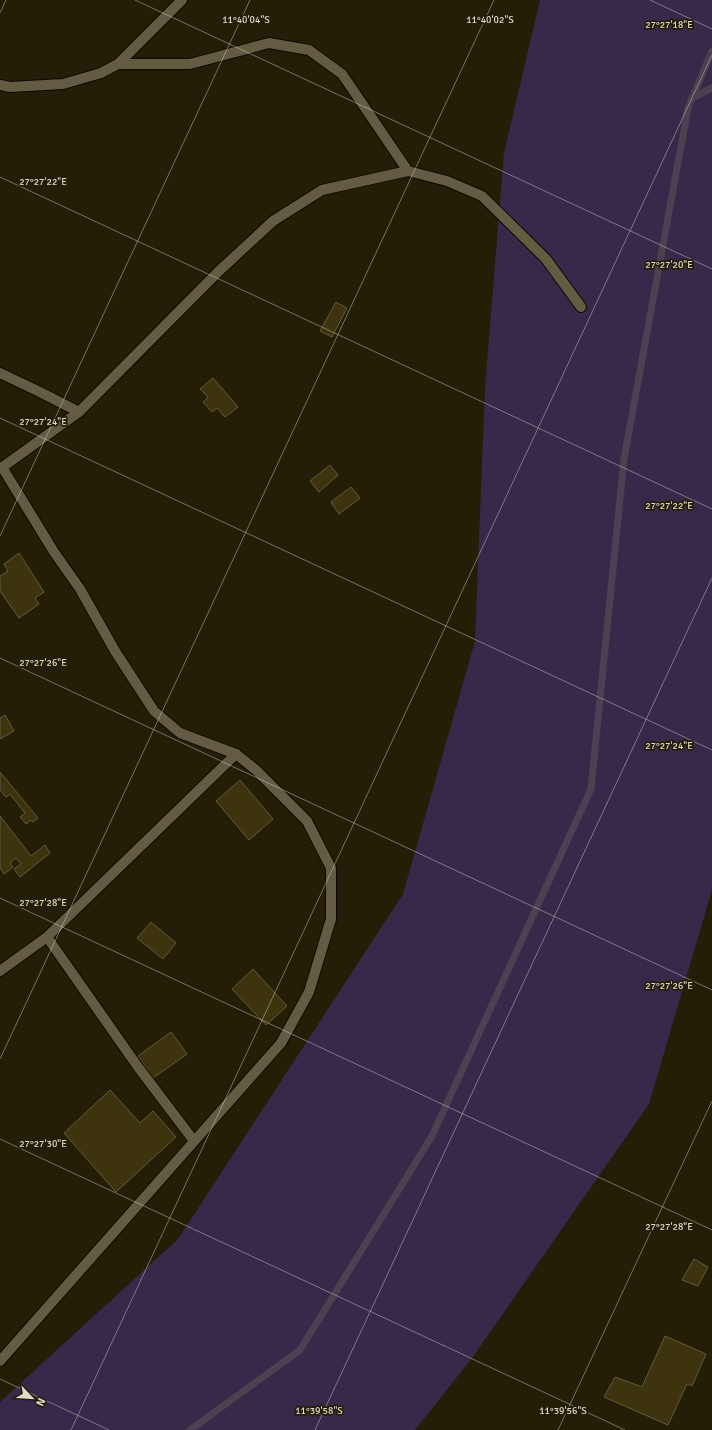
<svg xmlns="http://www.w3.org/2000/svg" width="712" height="1430" font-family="Signika,sans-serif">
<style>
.green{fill:#382849}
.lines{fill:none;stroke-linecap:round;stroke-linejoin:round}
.stream{stroke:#4b4150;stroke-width:7}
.building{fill:#3d340e;stroke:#615a40}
.minor-casing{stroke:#0d0800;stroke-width:12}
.minor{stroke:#635c42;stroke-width:10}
.ticks{fill:none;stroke:#ddd9cb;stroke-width:1;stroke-opacity:0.45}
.ticks-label{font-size:10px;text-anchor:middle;fill:#ddd9cb;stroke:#241e06;stroke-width:3.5;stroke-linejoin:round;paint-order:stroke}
</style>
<rect width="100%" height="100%" fill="#241e06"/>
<polygon class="green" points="540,0 712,0 712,890 649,1104 472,1358 415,1430 0,1430 0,1402 178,1239 403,894 475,641 485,387 504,153"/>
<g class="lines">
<g class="stream">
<polyline points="692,98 712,88"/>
<polyline points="190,1430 300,1350 432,1136 591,789 624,459 688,108 712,51"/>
</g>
</g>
<g class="building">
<polygon points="336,302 347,308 332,337 320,331"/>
<polygon points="213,378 238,407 225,417 217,408 212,412 203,402 208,397 200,389"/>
<polygon points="330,465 338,475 319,492 310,481"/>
<polygon points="351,487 360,498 339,514 331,502"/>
<polygon points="19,553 44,592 35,598 39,604 19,618 0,591 0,576 8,571 4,564"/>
<polygon points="5,715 14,731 0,739 0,718"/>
<polygon points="0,772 38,818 33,822 31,820 26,824 20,817 25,813 10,794 6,797 0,790"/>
<polygon points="240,780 273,819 249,840 216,801"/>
<polygon points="0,816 31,856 45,845 50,853 20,877 14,869 21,864 16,858 10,863 13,867 4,874 0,868"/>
<polygon points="151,922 176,943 163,959 137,938"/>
<polygon points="253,969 287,1006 266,1025 232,989"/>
<polygon points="171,1032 187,1054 153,1078 138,1056"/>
<polygon points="110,1090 140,1123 153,1111 176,1137 116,1192 64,1133"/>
<polygon points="694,1259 708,1267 698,1286 682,1280"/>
<polygon points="665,1336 706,1354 692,1386 687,1384 668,1425 604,1397 615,1377 642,1387"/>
</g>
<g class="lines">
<g class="minor-casing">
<g id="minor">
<polyline points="118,64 190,64 269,43 309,50 342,74 408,171"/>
<polyline points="0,85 10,87 63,84 101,73 118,64 182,0"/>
<polyline points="0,373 40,392 79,412"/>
<polyline points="0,469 79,412 219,271 273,221 322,190 408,171 447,181 482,196 546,259 581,307"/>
<polyline points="47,937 138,1067 194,1141"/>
<polyline points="0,971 47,937 236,754"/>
<polyline points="0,1361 281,1043 309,992 331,919 331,868 307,821 256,770 236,754 180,733 154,711 115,651 80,589 54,552 2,467"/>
</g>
</g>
<use href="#minor" class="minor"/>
</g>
<path class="ticks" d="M135,0L712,269M650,0L712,29M0,13L6,0M0,177L712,509M0,418L712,750M0,536L250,0M0,658L712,990M0,898L712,1230M0,1059L494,0M0,1139L625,1430M0,1379L109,1430M71,1430L712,55M315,1430L712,578M558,1430L712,1101"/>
<g class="ticks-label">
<text x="246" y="23">11°40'04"S</text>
<text x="490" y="23">11°40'02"S</text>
<text x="669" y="28">27°27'18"E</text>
<text x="43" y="185">27°27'22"E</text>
<text x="669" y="268">27°27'20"E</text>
<text x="43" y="425">27°27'24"E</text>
<text x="669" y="509">27°27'22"E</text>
<text x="43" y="666">27°27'26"E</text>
<text x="669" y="749">27°27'24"E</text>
<text x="43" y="906">27°27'28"E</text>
<text x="669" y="989">27°27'26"E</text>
<text x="43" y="1147">27°27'30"E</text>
<text x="669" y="1230">27°27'28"E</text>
<text x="319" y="1414">11°39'58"S</text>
<text x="563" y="1414">11°39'56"S</text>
</g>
<g transform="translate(32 1398) rotate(115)" stroke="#241e06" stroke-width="3" paint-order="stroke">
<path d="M0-3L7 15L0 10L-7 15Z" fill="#ddd9cb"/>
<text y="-6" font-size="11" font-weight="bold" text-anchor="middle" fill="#ddd9cb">N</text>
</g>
</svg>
